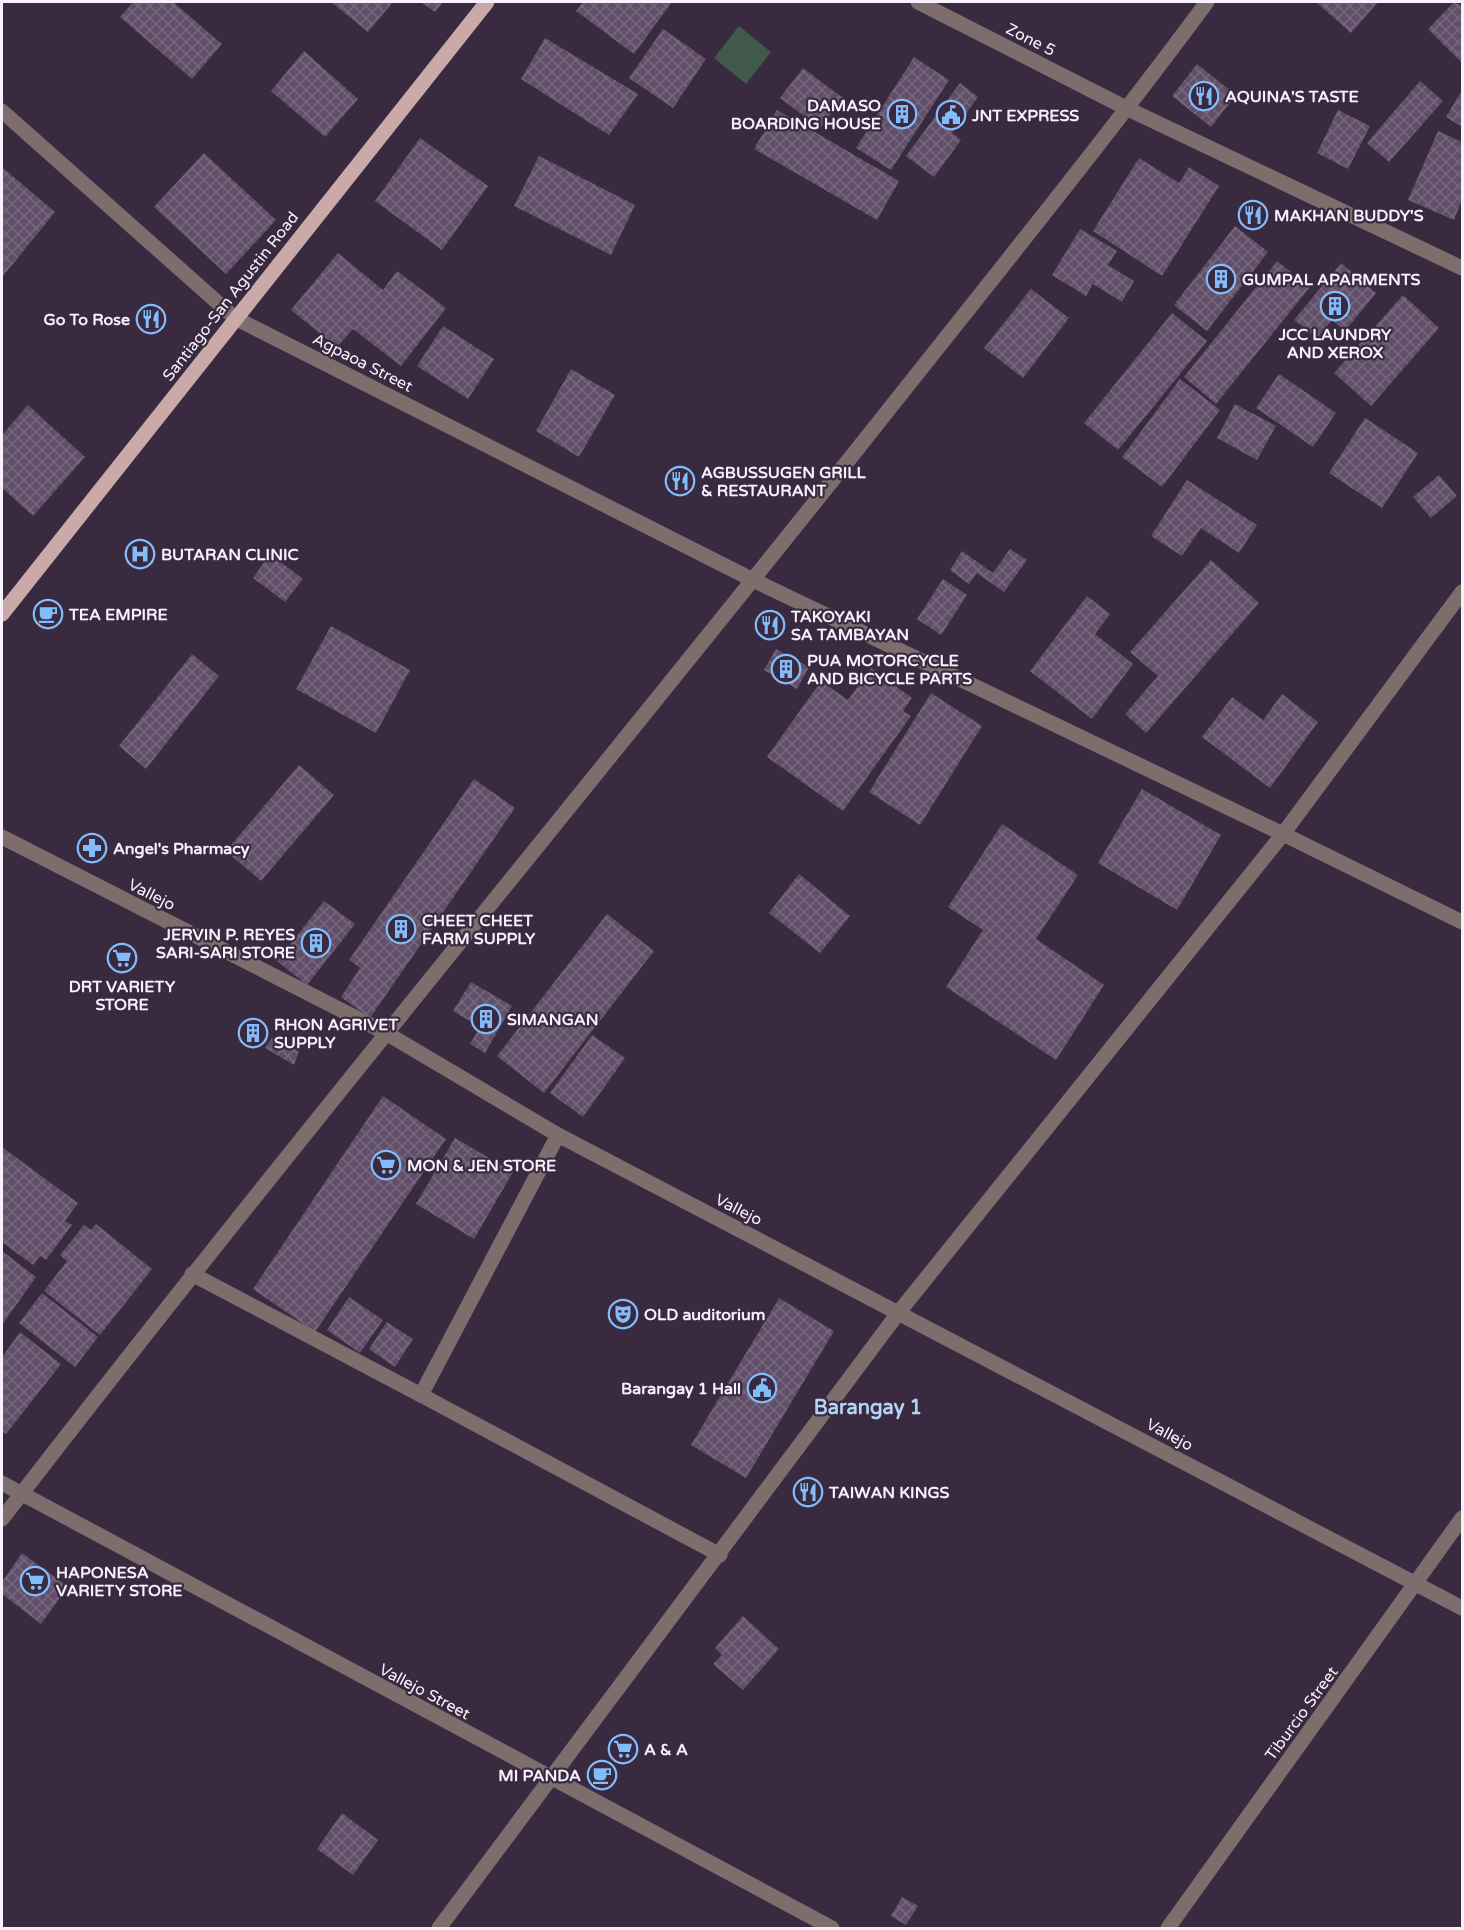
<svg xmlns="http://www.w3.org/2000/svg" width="1464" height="1930" font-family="'Varela Round',sans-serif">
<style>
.garden{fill:#41594a}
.building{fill:url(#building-cross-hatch)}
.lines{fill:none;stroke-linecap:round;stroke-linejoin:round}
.minor{stroke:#7d6e6d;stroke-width:15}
.major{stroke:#c9aaa8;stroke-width:15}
.labels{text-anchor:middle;stroke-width:4.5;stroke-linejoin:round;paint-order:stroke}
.street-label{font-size:16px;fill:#f9f0fe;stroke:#392a3f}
.poi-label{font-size:16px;font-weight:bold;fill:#f9f0fe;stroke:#392a3f;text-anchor:start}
.quarter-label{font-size:20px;font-weight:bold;fill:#b4d4f7;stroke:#392a3f}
</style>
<defs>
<pattern id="building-cross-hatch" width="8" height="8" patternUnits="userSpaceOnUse" patternTransform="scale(1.5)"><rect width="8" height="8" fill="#614e68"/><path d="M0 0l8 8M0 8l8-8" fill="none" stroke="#78687f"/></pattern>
</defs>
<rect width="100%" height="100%" fill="#392a3f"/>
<polygon class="garden" points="739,26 771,52 746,84 714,58"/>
<g class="building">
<polygon points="133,2 173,2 222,44 192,79 120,17"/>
<polygon points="331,2 393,2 368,32"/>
<polygon points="421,2 443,2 435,12"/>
<polygon points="583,2 672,2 634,54 576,11"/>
<polygon points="1316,2 1378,2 1351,33"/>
<polygon points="1454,2 1462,6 1461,62 1428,29"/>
<polygon points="663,29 706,59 673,108 629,78"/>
<polygon points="545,38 638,94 609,135 521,79"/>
<polygon points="304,51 358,99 325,137 271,91"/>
<polygon points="914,57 949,80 891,170 856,148"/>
<polygon points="1197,64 1236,95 1211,127 1172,96"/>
<polygon points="803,68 843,98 820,128 780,98"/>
<polygon points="1420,81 1443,101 1389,162 1367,143"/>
<polygon points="960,83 978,97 952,133 961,140 934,177 906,156"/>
<polygon points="1462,90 1462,127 1446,117"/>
<polygon points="777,110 899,181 877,220 754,149"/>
<polygon points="1338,110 1370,126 1348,169 1317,153"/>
<polygon points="1438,131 1462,142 1462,200 1454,220 1408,200"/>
<polygon points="420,138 488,186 442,250 375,201"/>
<polygon points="204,153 276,220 226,274 154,207"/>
<polygon points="539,156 635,205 611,255 514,206"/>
<polygon points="1139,158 1179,183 1189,167 1219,186 1162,276 1093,231"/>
<polygon points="2,167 55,212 3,276 2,274"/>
<polygon points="1235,226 1268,252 1207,331 1174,305"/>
<polygon points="1080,229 1117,251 1108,265 1134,281 1122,302 1093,284 1086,296 1052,275"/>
<polygon points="338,253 383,290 397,271 446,308 401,366 353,329 337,347 291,310"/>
<polygon points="1277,261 1310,287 1216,404 1184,377"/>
<polygon points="1341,263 1376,293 1345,331 1332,320 1317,338 1294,320"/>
<polygon points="1031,289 1069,318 1023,378 984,348"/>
<polygon points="1403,295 1439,328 1371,406 1334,373"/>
<polygon points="1172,313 1207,341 1118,450 1084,423"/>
<polygon points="443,326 494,359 468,399 417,366"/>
<polygon points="571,369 615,395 579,457 536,431"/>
<polygon points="1279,374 1336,413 1313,447 1256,408"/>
<polygon points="1180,379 1220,410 1162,487 1122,457"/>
<polygon points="1235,404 1276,426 1257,460 1217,438"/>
<polygon points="28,405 85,457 33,516 2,488 2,435"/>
<polygon points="1365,418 1418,453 1382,508 1329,473"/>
<polygon points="1439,475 1457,496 1431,518 1413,497"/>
<polygon points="1187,480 1257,525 1239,553 1201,528 1182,556 1151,536"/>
<polygon points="1010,549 1027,560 1004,592 977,573 969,584 950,570 962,551 993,573"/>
<polygon points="270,554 303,579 285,602 253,578"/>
<polygon points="1211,560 1259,603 1146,733 1125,714 1158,676 1130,652"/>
<polygon points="943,579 967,595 941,635 917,619"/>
<polygon points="1087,596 1110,614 1095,634 1133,664 1092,719 1030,671"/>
<polygon points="331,626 410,670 376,733 296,689"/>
<polygon points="776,649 809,667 797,689 764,670"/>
<polygon points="192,654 219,676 146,769 119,746"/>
<polygon points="871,668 912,698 903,711 911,716 843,811 767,757 821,681 848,700"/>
<polygon points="931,693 982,726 920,825 869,792"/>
<polygon points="1282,694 1318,722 1270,788 1202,737 1232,697 1263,720"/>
<polygon points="299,765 334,795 261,881 226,851"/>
<polygon points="474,779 515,808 370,1018 341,997 360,968 349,960"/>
<polygon points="1142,789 1221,835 1177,910 1098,863"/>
<polygon points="1002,824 1078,875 1036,939 1104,985 1056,1060 946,987 983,930 948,907"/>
<polygon points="799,874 850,916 820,953 769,913"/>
<polygon points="324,901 355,924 307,985 277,961"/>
<polygon points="607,914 654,951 544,1093 497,1056"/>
<polygon points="471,982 512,1006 485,1053 470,1044 480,1027 453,1011"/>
<polygon points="246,1021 266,1032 258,1046 240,1034"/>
<polygon points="592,1035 625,1058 583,1117 550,1093"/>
<polygon points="272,1038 299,1051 294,1065 265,1048"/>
<polygon points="383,1096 446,1139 315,1332 253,1289"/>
<polygon points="455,1138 513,1172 474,1239 416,1204"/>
<polygon points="2,1147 78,1203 65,1221 72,1225 46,1260 40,1256 33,1265 2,1242"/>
<polygon points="96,1224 152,1269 100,1335 44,1291 67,1261 60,1255 84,1225 91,1230"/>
<polygon points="2,1251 36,1277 2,1325"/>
<polygon points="42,1293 98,1337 75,1367 19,1323"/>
<polygon points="349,1297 383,1320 360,1353 327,1330"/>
<polygon points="779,1298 834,1331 746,1478 691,1445"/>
<polygon points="387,1322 413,1339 395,1367 369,1349"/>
<polygon points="20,1332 61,1364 6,1434 2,1431 2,1357"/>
<polygon points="22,1553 68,1587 41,1624 2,1594 2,1582"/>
<polygon points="743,1616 779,1649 743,1690 713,1664 722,1655 715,1648"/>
<polygon points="342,1813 378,1840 353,1875 317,1849"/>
<polygon points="902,1897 918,1906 906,1925 891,1916"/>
</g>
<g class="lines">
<g class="minor">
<polyline points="918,2 1128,109 1462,268"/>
<polyline points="2,111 235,318 753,580 1283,834 1462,922"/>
<polyline points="2,837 386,1033 558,1135 1462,1608"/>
<polyline points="558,1135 421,1395 720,1555"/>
<polyline points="192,1274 421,1395"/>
<polyline points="2,1483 832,1928"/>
<path d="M2,1519C281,1157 574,805 859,447C976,299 1095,153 1207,2"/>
<polyline points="439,1928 899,1312 1283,834 1462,592"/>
<polyline points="1168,1928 1462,1518"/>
</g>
<polyline class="major" points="2,614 487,2"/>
</g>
<defs>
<g id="restaurant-ring" transform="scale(1.5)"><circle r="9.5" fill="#392a3f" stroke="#83bcfb" stroke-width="1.5"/><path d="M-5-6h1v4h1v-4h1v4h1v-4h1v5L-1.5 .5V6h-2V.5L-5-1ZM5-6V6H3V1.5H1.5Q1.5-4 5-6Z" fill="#83bcfb"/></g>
<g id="building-ring" transform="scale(1.5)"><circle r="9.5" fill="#392a3f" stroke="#83bcfb" stroke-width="1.5"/><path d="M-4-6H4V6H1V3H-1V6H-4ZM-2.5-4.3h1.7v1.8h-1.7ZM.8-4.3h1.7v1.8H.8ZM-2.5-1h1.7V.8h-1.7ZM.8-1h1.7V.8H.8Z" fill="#83bcfb"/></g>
<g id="civic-ring" transform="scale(1.5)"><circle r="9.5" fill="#392a3f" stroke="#83bcfb" stroke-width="1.5"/><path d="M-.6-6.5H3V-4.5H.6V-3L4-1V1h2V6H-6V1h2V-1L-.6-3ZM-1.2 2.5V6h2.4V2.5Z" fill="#83bcfb"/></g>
<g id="hospital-ring" transform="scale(1.5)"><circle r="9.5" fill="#392a3f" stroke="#83bcfb" stroke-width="1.5"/><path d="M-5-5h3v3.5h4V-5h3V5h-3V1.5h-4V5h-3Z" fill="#83bcfb"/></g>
<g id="cafe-ring" transform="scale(1.5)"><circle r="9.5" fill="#392a3f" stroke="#83bcfb" stroke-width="1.5"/><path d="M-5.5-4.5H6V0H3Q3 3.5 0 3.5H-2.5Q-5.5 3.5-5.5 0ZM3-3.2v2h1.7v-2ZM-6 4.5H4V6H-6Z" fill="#83bcfb"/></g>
<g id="pharmacy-ring" transform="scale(1.5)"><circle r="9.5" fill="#392a3f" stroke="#83bcfb" stroke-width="1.5"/><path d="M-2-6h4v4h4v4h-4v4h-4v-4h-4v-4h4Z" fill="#83bcfb"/></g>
<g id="supermarket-ring" transform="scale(1.5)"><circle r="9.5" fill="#392a3f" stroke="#83bcfb" stroke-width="1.5"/><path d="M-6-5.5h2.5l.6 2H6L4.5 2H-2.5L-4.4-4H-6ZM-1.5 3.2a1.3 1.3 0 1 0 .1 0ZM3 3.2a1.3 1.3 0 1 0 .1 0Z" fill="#83bcfb"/></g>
<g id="theatre-ring" transform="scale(1.5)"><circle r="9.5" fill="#392a3f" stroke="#83bcfb" stroke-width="1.5"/><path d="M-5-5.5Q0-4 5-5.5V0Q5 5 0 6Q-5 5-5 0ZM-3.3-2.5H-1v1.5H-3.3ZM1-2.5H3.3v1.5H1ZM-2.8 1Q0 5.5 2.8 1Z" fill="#83bcfb"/></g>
</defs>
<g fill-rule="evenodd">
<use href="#restaurant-ring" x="1204" y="96"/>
<use href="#building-ring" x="902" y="114"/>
<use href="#civic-ring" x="951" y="115"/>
<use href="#restaurant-ring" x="1253" y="215"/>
<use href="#building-ring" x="1221" y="279"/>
<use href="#building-ring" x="1335" y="306"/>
<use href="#restaurant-ring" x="151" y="319"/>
<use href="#restaurant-ring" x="680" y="481"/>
<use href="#hospital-ring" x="140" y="554"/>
<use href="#cafe-ring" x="48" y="614"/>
<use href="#restaurant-ring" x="770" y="625"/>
<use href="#building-ring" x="786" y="669"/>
<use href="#pharmacy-ring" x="92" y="848"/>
<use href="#building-ring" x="401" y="929"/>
<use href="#building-ring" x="316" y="943"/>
<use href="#supermarket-ring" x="122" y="958"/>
<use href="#building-ring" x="486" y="1019"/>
<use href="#building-ring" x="253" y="1033"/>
<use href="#supermarket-ring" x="386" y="1165"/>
<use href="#theatre-ring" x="623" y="1314"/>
<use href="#civic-ring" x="762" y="1388"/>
<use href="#restaurant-ring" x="808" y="1492"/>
<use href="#supermarket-ring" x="35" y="1581"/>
<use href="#supermarket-ring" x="623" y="1749"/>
<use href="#cafe-ring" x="602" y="1775"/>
</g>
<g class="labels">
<g class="street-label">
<text transform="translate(1031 39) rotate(27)" y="6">Zone 5</text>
<text transform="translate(230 296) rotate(-52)" y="6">Santiago-San Agustin Road</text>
<text transform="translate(363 362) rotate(27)" y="6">Agpaoa Street</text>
<text transform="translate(152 894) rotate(27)" y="6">Vallejo</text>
<text transform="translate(739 1209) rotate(27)" y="6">Vallejo</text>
<text transform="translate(1170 1434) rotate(28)" y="6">Vallejo</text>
<text transform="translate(425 1691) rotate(28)" y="6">Vallejo Street</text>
<text transform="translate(1301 1713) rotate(-54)" y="6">Tiburcio Street</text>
</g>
<g class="poi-label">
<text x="1225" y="102">AQUINA'S TASTE</text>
<text x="881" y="111" text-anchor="end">DAMASO<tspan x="881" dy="18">BOARDING HOUSE</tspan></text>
<text x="972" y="121">JNT EXPRESS</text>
<text x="1274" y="221">MAKHAN BUDDY'S</text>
<text x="1242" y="285">GUMPAL APARMENTS</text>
<text x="130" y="325" text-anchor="end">Go To Rose</text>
<text x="1335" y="340" text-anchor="middle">JCC LAUNDRY<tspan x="1335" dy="18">AND XEROX</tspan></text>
<text x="701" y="478">AGBUSSUGEN GRILL<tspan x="701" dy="18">&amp; RESTAURANT</tspan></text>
<text x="161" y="560">BUTARAN CLINIC</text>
<text x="69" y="620">TEA EMPIRE</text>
<text x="791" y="622">TAKOYAKI<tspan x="791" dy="18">SA TAMBAYAN</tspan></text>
<text x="807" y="666">PUA MOTORCYCLE<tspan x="807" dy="18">AND BICYCLE PARTS</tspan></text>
<text x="113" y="854">Angel's Pharmacy</text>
<text x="422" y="926">CHEET CHEET<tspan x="422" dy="18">FARM SUPPLY</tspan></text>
<text x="295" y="940" text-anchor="end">JERVIN P. REYES<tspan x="295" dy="18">SARI-SARI STORE</tspan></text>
<text x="122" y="992" text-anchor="middle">DRT VARIETY<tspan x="122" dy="18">STORE</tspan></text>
<text x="507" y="1025">SIMANGAN</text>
<text x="274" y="1030">RHON AGRIVET<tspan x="274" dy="18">SUPPLY</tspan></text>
<text x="407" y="1171">MON &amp; JEN STORE</text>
<text x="644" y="1320">OLD auditorium</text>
<text x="741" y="1394" text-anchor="end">Barangay 1 Hall</text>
<text x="829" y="1498">TAIWAN KINGS</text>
<text x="56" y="1578">HAPONESA<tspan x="56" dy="18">VARIETY STORE</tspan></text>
<text x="644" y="1755">A &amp; A</text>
<text x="581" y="1781" text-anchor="end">MI PANDA</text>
</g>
<g class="quarter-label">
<text x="868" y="1414">Barangay 1</text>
</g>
</g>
<rect width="1464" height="1930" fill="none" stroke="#f9f0fe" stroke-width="6"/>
</svg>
